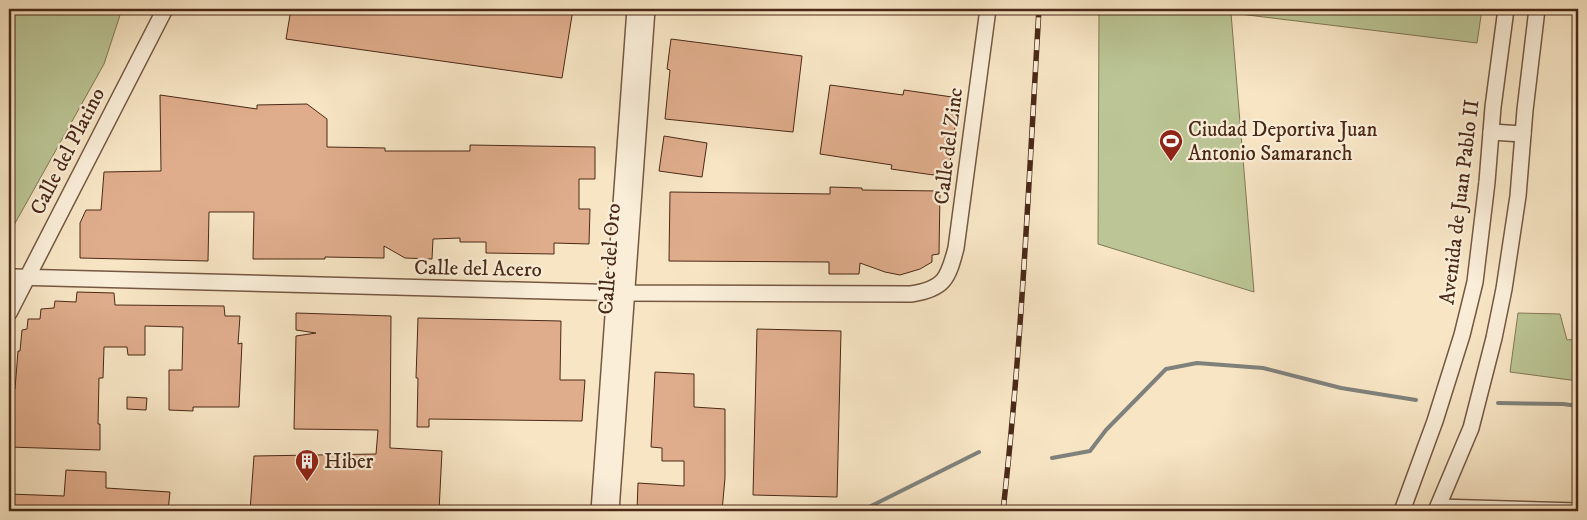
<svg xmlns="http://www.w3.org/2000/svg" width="1587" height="520" font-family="'IM FELL DW Pica',serif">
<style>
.green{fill:#bbc595;stroke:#827756}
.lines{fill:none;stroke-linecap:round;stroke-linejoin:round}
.stream{stroke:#7f817c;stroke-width:4}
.building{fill:#e0ad8c;stroke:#4a2917}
.minor-casing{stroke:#755842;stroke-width:18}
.minor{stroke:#faeed9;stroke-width:15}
.rail-casing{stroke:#4a2917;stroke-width:5.5}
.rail{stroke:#faeed9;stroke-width:4;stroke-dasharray:11;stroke-linecap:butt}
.labels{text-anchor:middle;stroke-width:4.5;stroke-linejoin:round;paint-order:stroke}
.poi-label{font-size:21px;fill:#4a2917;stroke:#faeed9;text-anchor:start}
.street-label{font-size:21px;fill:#4a2917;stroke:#faeed9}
</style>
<rect width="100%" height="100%" fill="#f7e5c4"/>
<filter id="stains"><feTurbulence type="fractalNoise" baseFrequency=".004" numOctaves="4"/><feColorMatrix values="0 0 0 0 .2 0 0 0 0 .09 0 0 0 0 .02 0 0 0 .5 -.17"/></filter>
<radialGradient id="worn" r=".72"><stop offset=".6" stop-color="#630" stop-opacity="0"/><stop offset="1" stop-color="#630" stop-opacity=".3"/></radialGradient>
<g class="green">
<polygon points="9,9 122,9 104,64 9,234"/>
<polygon points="1099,9 1482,9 1477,43 1231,13 1254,292 1098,244"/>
<polygon points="1575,232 1578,232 1578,278 1573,278"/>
<polygon points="1518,313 1560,314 1567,340 1578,339 1578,381 1510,372"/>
</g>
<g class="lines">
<g class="stream">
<polyline points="1498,403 1563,404 1578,406"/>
<polyline points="1052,458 1090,451 1106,430 1166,369 1197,363 1263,368 1341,388 1416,400"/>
<polyline points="863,510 979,452"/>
</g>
</g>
<g class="building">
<polygon points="291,9 573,9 562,78 286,39"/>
<polygon points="671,39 802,56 793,132 665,119 670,70 667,69"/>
<polygon points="830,85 903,95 904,90 959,98 948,177 891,169 892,165 820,154"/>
<polygon points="160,95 257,109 257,105 307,104 327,119 327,147 385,148 385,151 470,151 470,145 595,147 595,179 579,179 579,209 590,209 589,244 554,243 554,254 486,253 486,242 460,242 460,238 433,239 432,259 405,258 384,246 384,258 325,257 325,259 253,259 254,212 209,212 208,261 80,258 80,223 86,210 101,210 104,172 161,171"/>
<polygon points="664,136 707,143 702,177 659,171"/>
<polygon points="830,187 862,188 862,190 940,191 939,254 932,255 932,262 920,269 900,275 885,272 860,263 859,274 829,274 829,262 669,261 670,192 830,194"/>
<polygon points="77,292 114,293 115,305 224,306 225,316 240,316 238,344 242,343 239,407 193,407 193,411 169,410 169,370 182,370 183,327 145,326 145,355 128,355 127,347 104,347 103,378 99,378 98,424 100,424 100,450 9,447 9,389 15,389 18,351 20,351 22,330 27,329 28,319 40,319 41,309 54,308 55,301 76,302"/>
<polygon points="296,313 391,316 390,448 442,451 439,511 250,511 254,456 376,454 378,430 294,429 296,336 316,333 296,330"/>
<polygon points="418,318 561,321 560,380 585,380 582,421 429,419 429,427 417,427 418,378 416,378"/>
<polygon points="757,329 841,331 837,497 753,495"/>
<polygon points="655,372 694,374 694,407 725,409 725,478 722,511 637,511 638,483 684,486 684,461 662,461 662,448 651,447"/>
<polygon points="127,397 147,398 146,410 127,409"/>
<polygon points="66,470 106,472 106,488 170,492 168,511 9,511 9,494 64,496"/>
</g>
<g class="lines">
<g class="minor-casing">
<g id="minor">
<polyline points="1491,132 1523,134"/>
<path d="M14,277L628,293L911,294C944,289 948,279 956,248L988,9"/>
<polyline points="9,313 165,9"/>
<polyline points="1438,507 1578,511"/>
<polyline points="599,511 635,9"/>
<polyline points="611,511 647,9"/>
<polyline points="1402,511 1435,421 1462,335 1475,282 1487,182 1493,107 1506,9"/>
<polyline points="1436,511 1471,428 1494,338 1504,289 1518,196 1525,110 1537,9"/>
</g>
</g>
<use href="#minor" class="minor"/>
<g class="rail-casing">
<path id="rail" d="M1003,511C1022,344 1029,176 1039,9"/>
</g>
<use href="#rail" class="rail"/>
</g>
<defs>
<g id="stadium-pin" transform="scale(1.25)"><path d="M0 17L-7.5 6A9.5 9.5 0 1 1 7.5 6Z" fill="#8f2418" stroke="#faeed9"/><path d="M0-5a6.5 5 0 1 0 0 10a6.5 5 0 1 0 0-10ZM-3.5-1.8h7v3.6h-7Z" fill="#fff"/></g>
<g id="building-pin" transform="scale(1.25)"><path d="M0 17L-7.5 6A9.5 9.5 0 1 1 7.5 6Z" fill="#8f2418" stroke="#faeed9"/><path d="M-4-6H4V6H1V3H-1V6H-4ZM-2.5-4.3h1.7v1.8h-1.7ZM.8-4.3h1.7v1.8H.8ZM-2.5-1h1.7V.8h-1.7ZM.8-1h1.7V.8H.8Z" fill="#fff"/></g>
</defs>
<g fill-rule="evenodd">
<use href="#stadium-pin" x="1171" y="141"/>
<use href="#building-pin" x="307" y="461"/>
</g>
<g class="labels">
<g class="poi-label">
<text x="1188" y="136">Ciudad Deportiva Juan<tspan x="1188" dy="24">Antonio Samaranch</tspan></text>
<text x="324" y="468">Hiber</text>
</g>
<g class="street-label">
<text transform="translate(948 146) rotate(-83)" y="7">Calle del Zinc</text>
<text transform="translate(67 151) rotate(-63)" y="7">Calle del Platino</text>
<text transform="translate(1459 202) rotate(-83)" y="7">Avenida de Juan Pablo II</text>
<text transform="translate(609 259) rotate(-86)" y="7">Calle del Oro</text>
<text transform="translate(478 268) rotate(1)" y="7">Calle del Acero</text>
</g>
</g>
<rect width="1587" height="520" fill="none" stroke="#f7e5c4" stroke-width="30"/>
<rect x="10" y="10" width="1567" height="500" fill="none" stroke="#4a2917" stroke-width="2.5"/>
<rect x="15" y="15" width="1557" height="490" fill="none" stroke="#4a2917"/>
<rect width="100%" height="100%" filter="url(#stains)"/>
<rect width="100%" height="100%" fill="url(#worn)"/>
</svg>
